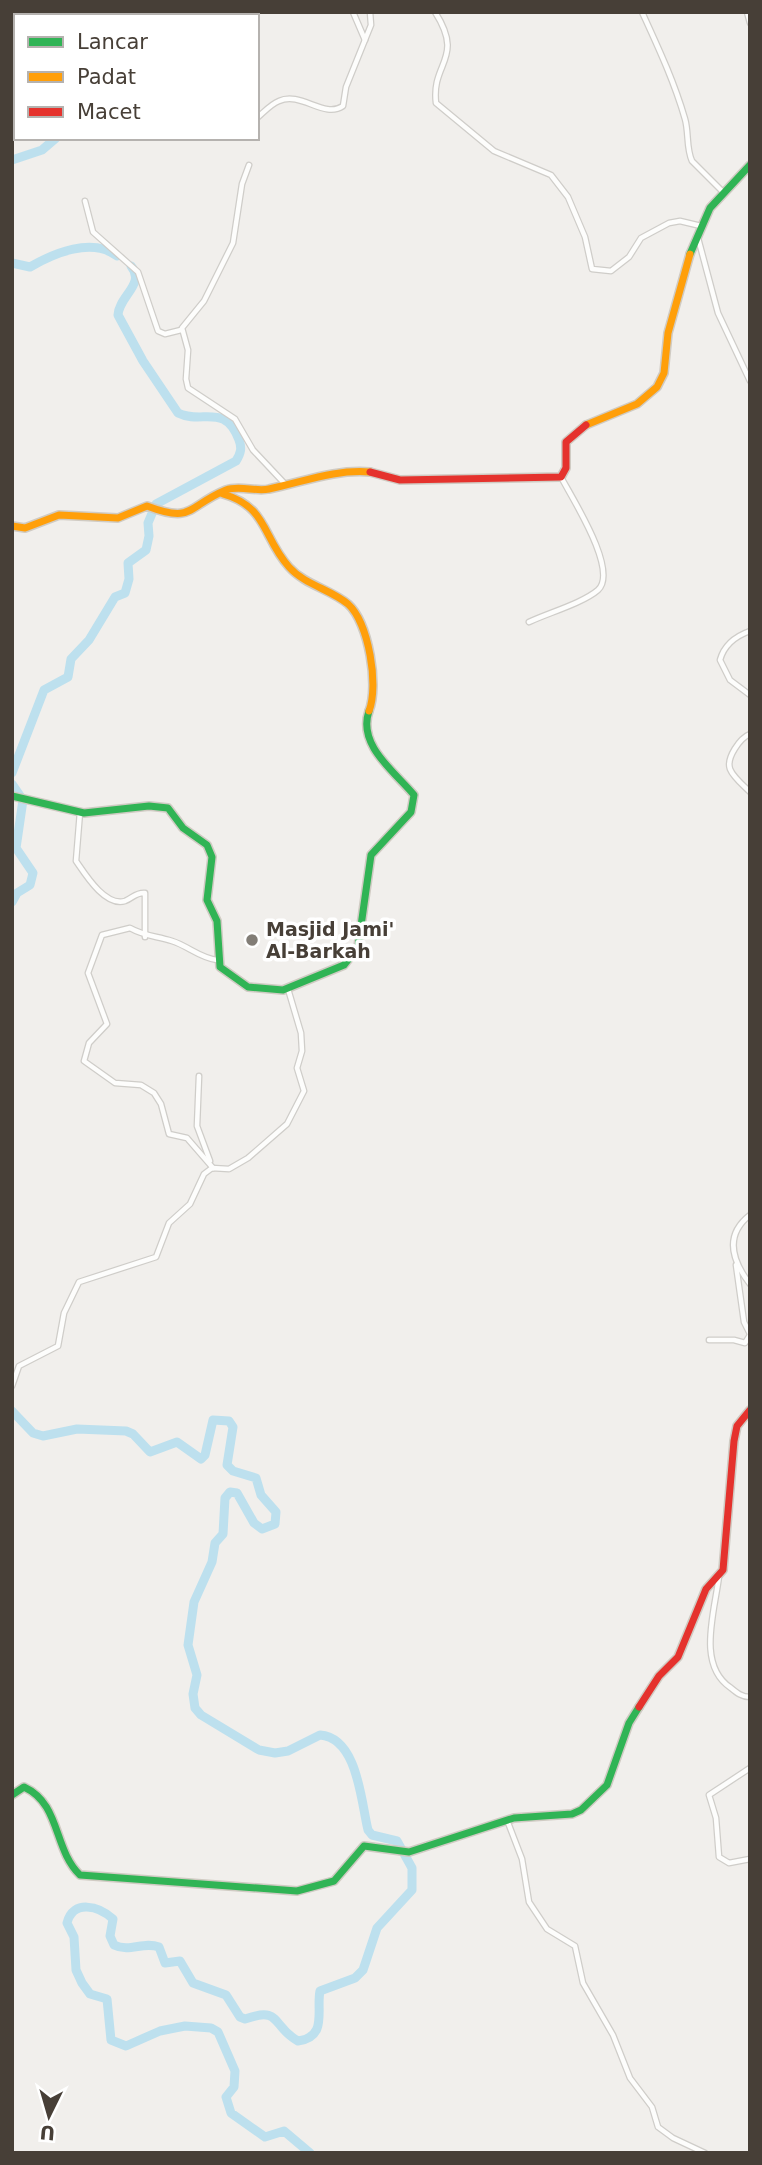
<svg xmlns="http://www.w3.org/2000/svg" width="762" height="2165" font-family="'DejaVu Sans',sans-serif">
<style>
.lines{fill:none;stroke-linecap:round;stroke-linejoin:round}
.river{stroke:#bde0ee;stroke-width:9}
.street-casing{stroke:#cfcdc9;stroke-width:7}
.fast-casing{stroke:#d0cbc3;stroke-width:10}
.slow-casing{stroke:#d0cbc3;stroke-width:10}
.jam-casing{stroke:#d0cbc3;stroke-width:10}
.street{stroke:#fdfdfc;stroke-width:4.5}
.fast{stroke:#30b455;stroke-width:7}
.slow{stroke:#ff9f0a;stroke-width:7}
.jam{stroke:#e5322d;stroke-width:7}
.poi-dot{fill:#827d76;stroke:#fff;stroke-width:2.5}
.labels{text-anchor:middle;stroke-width:7;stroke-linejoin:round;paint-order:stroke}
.poi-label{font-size:19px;font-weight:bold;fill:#473f37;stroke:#fff;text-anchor:start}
</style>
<rect width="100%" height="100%" fill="#f1efec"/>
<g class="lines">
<g class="river">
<polyline points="12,68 16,69"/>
<polyline points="12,160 42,150 56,138"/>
<path d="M12,263L30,267C54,253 92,237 117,256"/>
<path d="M12,773L44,690L68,677L71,659L89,640L115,597L125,593L129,579L128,563L146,550L149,536L148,523L156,504L236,461C241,453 242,448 239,440C225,402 202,425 178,413L143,361L118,315C119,296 146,284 131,266"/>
<polyline points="12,784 23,800 16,848 33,873 30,885 17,893 12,902"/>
<path d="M12,1411L33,1433L43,1436L77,1429L126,1431L133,1434L150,1452L177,1442L201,1459L205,1455L213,1420L229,1421L233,1427L227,1465L233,1471L256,1478L261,1495L276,1512L275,1524L262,1529L254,1523L237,1493L230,1492L225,1498L223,1534L215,1543L212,1562L194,1602L188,1645L197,1675L193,1694L195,1708L201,1715L259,1750L275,1753L288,1751L320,1735C358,1738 361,1802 368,1830L372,1835L397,1841L412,1868V1890L377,1928L363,1970L355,1978L320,1991C316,2010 328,2037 298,2041C271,2026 282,2006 245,2019L240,2017L226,1995L193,1983L180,1961L165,1963L159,1947C143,1941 130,1953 114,1945L110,1936L113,1919C99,1906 73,1899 67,1923L74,1937L76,1970L82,1983L90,1994L107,1999L111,2040L126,2046L160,2031L185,2026L211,2028L218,2032L235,2071L234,2087L226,2097L231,2113L265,2137L284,2131L310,2153"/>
</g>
<g class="street-casing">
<g id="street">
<polyline points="353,12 365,40"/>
<path d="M435,12C465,59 431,62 436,103L494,151L551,175L568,197L585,237L592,269L611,271L629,257L641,238L669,223L680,221L701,226"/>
<path d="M642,12C658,47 674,81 685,119C689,133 686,148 692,161L723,192"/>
<polyline points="747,12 750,23"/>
<polyline points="15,40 16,40"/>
<path d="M257,118C264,112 271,104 279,101C301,91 324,119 343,106L346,87L371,25L370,12"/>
<polyline points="249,165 242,184 233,243 204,301 182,328 188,350 186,379 188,388 235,419 253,450 285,484"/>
<polyline points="85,201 93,232 138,272 158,331 165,334 181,330"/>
<polyline points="698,238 718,313 750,381"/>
<path d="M529,622C548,613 583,603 598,590C619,571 572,498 561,477"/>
<path d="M750,631C736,636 724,645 720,660L730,680L750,695"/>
<path d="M750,734C740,738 726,758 730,769C733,777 744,786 750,792"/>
<path d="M80,812L76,861C85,874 105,907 125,901C133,898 136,892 145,893V937"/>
<polyline points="199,1076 197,1126 210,1161"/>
<path d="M213,1168L187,1138L169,1134L161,1104L154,1093L141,1085L115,1083L84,1061L89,1043L107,1024L88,973L102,935L130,928C144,936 156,936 172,941C188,946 200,958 217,960"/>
<path d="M750,1215C723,1236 733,1262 750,1284"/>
<polyline points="736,1265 744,1322 750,1334"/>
<polyline points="709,1340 734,1340 745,1343 750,1335"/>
<polyline points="12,1386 19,1366 58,1346 64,1313 79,1282 156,1257 169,1223 190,1204 204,1174 212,1168 229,1169 248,1158 287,1124 304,1091 297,1068 302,1051 301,1033 288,989"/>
<path d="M719,1576C715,1611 696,1665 731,1688C737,1693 742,1697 750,1697"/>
<polyline points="750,1768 709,1795 716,1818 719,1857 729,1863 750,1859"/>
<polyline points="507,1820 522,1859 529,1902 547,1929 575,1946 583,1983 613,2035 630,2078 652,2107 658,2127 673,2138 705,2153"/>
</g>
</g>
<g class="fast-casing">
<g id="fast">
<polyline points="690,254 710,208 750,165"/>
<path d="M12,796L84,813L149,806L168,808L183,828L207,845L212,857L207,900L217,921L220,967L248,987L283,990L344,965L358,947L371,855L411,812L414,795C395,772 357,745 369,711"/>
<path d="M12,1795L24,1787C61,1804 53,1849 80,1875L297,1891L334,1881L364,1846L409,1852L514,1818L572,1814L581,1810L607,1785L629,1723L639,1707"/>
</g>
</g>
<g class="slow-casing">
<g id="slow">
<polyline points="586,425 637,404 657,387 664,373 668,333 690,254"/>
<path d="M223,494C268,507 262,537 289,567C305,585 330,589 348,604C369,623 379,686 369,711"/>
<path d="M12,526L25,528L59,515L118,518L147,506C194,524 187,506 226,490C239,485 256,492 269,489C303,482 335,469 370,472"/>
</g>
</g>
<g class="jam-casing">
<g id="jam">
<polyline points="370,472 400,480 561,477 566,468 566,442 586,425"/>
<polyline points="639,1707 659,1676 678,1657 706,1589 723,1570 734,1441 737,1426 750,1410"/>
</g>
</g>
<use href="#street" class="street"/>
<use href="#fast" class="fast"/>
<use href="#slow" class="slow"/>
<use href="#jam" class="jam"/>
</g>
<circle class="poi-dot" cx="252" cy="940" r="7"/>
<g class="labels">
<g class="poi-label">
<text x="266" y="936">Masjid Jami'<tspan x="266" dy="22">Al-Barkah</tspan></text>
</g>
</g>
<rect width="762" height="2165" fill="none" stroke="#473f37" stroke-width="28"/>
<rect x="14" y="14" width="245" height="126" fill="#ffffff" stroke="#b5b2af" stroke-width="2"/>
<rect x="28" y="37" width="35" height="10" fill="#30b455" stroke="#b5b2af" stroke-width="2"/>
<text x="77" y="49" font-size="21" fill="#473f37">Lancar</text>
<rect x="28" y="72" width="35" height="10" fill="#ff9f0a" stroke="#b5b2af" stroke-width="2"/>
<text x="77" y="84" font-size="21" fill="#473f37">Padat</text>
<rect x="28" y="107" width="35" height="10" fill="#e5322d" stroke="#b5b2af" stroke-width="2"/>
<text x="77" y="119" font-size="21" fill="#473f37">Macet</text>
<g transform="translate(49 2116) rotate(185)" stroke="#ffffff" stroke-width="5" paint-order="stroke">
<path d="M0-5L12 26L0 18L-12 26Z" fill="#473f37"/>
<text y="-10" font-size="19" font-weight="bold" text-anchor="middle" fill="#473f37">U</text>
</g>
</svg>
